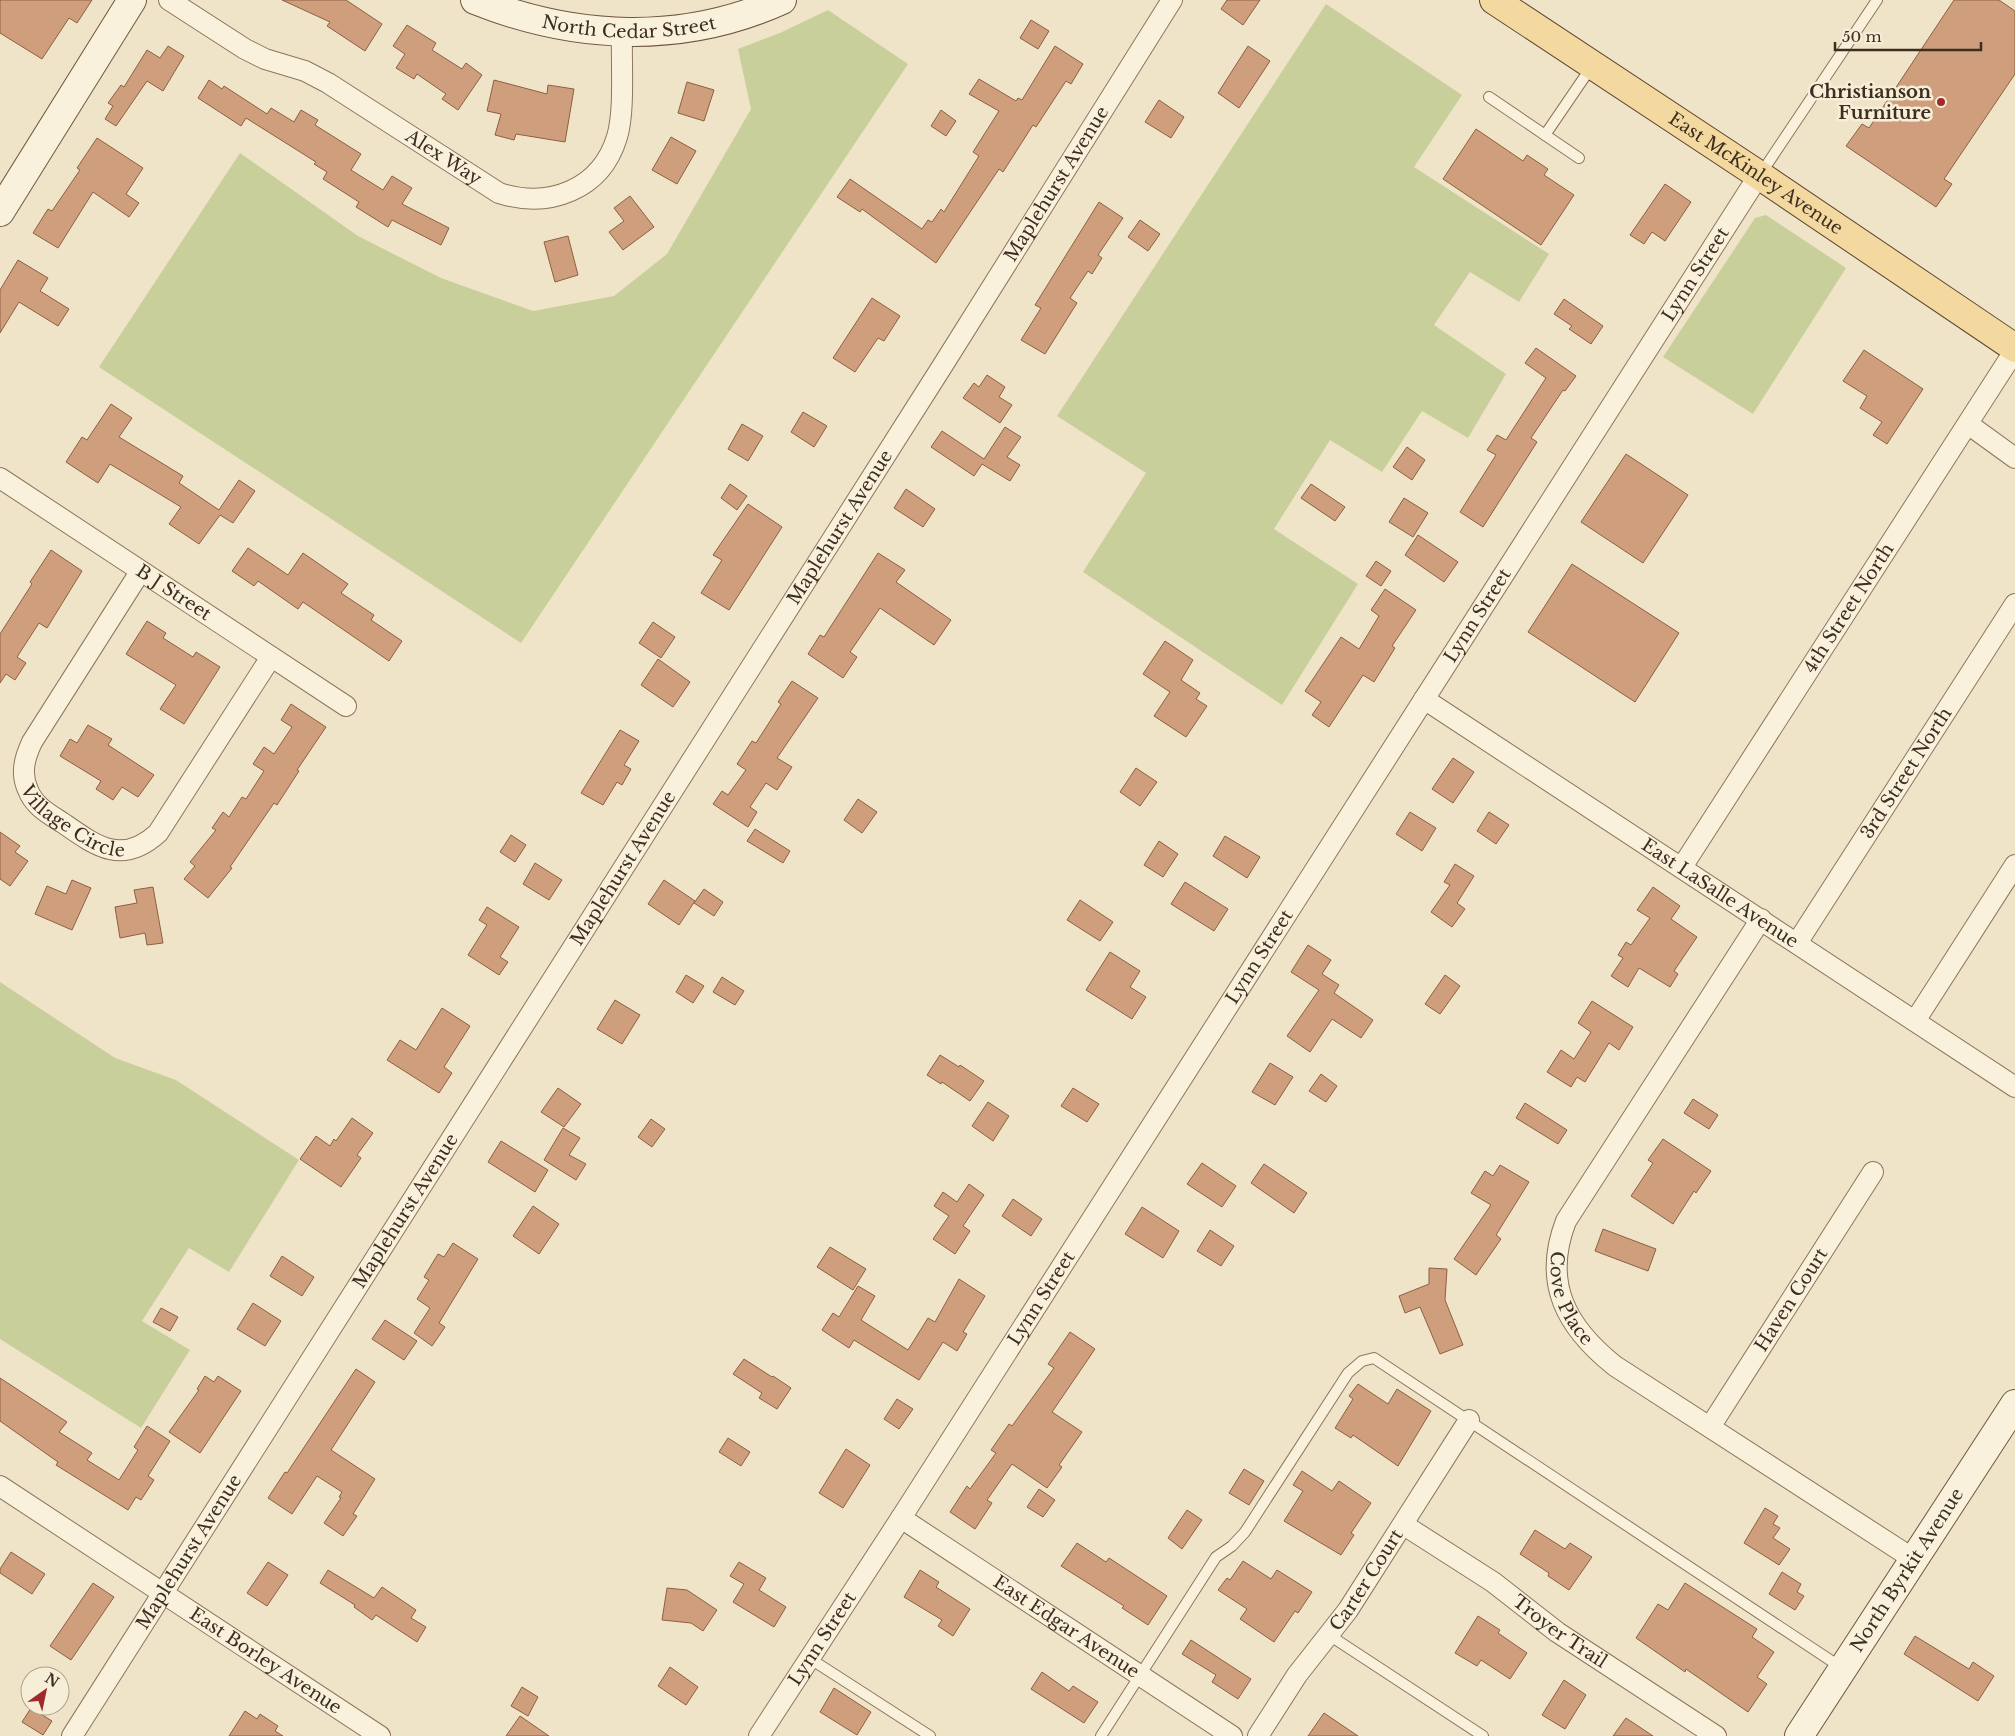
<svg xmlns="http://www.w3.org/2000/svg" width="2015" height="1736" font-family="'Libre Baskerville',serif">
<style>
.green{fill:#c9cf9b}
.building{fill:#cf9f7d;stroke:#8d5f41}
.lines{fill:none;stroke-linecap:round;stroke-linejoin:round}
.lane-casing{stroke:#8d765c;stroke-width:12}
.street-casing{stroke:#8d765c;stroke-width:22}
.secondary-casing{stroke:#6f573f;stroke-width:30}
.primary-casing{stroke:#5b4430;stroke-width:30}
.lane{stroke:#faf1dc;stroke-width:10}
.street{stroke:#faf1dc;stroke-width:20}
.secondary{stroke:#faf1dc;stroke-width:28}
.primary{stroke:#f3d9a0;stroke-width:28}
.poi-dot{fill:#9e2a2b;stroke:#f7eed8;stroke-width:2}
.labels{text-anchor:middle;stroke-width:5;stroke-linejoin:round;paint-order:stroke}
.street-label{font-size:18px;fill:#3d2e20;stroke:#f7eed8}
.poi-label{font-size:18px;font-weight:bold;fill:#3d2e20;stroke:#f7eed8;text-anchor:end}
</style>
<rect width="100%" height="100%" fill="#f0e4c8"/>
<g class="green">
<polygon points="1326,4 1462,95 1414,167 1549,254 1519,302 1470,272 1434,325 1506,374 1468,438 1422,411 1382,472 1330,440 1274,529 1358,584 1282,705 1083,572 1146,473 1057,416"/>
<polygon points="828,10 908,64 521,643 99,367 240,153 358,236 441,278 533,311 614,296 667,254 751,109 738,49 780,33"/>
<polygon points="1766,215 1846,268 1753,414 1663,357 1755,218"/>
<polygon points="0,982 115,1058 176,1080 299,1160 229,1272 189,1248 142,1321 190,1350 141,1428 0,1339"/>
</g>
<g class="building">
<polygon points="0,0 92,0 77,23 69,18 42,59 0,33"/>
<polygon points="282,0 346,0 382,24 365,51 327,26 330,22"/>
<polygon points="1227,0 1260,0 1243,25 1221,9"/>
<polygon points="1954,0 1999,0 2015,11 2015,74 1944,179 1952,184 1936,207 1846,146 1862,124 1869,128"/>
<polygon points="1031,20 1049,31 1038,49 1020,38"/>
<polygon points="407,25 436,43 432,50 462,69 466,63 482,75 458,110 442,99 446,94 417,74 414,79 396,68 405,54 393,46"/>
<polygon points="168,46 184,56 163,91 147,81 116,126 105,119 113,106 108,103 121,85 124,87 147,50 160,58"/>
<polygon points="1055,46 1083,64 1071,84 1066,81 1036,127 1033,125 1003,172 999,169 936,263 862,209 860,212 837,197 850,179 922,229 928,220 932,222 941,209 944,212 979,156 973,152 999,111 969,94 979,79 1016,101 1018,98 1022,100"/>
<polygon points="1248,46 1270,61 1239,108 1218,93"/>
<polygon points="209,80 222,89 224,86 267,114 271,108 294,122 301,110 318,120 315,125 361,154 351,170 383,190 392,176 412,188 402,204 449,228 441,245 392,220 388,227 356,207 359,202 323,179 327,172 314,164 316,162 246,118 241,126 198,98"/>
<polygon points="494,80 547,94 548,85 574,89 565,142 516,134 514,140 495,135 501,114 487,111"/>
<polygon points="687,82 714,90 704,121 678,113"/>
<polygon points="1159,100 1184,117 1171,138 1145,122"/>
<polygon points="941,110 956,121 946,136 931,126"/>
<polygon points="1476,129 1523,161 1527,155 1548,169 1544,175 1574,195 1541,245 1443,179"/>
<polygon points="671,137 696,151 677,184 652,170"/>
<polygon points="97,138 143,168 126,194 139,203 129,217 93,192 58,248 33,233 48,209 52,211 80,170 77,168"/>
<polygon points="1665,184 1691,202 1665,241 1652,232 1644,244 1630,235"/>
<polygon points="630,196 654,227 623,250 609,232 624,221 614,208"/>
<polygon points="1099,202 1123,218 1098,255 1102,258 1092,274 1088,271 1070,298 1077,303 1045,354 1021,340 1041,308 1035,305"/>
<polygon points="1140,220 1160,234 1148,251 1128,237"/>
<polygon points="568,236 578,275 555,282 544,242"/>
<polygon points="18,260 48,278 40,291 69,309 58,326 19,302 0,333 0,290"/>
<polygon points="872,298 900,316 884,341 878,338 855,372 833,358"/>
<polygon points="1564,299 1603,326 1591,344 1569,329 1572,326 1554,314"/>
<polygon points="1536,348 1576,376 1565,391 1563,390 1531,438 1537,442 1483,527 1460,512 1496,455 1487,450 1497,435 1506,440 1546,378 1525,363"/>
<polygon points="1864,350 1923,389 1887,444 1873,435 1882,422 1860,408 1867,396 1843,381"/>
<polygon points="987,375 1005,387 999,397 1012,405 1000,423 963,398 974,383 979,387"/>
<polygon points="111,404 132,418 119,437 183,476 179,483 219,510 239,480 255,491 233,523 220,515 199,544 169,524 181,507 110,464 98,483 66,462 82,437 87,440"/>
<polygon points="803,412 827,426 814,447 791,432"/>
<polygon points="742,424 763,436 748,461 728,449"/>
<polygon points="1005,427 1021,437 1007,457 1020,465 1010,481 982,464 974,476 931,447 942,431 984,459"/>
<polygon points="1407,447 1425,460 1412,480 1393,467"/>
<polygon points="1626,454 1688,495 1643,563 1581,522"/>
<polygon points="730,484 747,496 737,510 721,498"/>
<polygon points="1311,484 1345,507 1335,521 1301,498"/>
<polygon points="906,489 935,509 923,527 894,508"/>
<polygon points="1404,498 1428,513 1413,537 1389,522"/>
<polygon points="748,504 782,527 729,610 701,593 722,560 713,555"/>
<polygon points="1418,535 1458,562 1444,582 1405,555"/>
<polygon points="248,548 288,575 303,553 348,584 341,593 374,615 371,620 402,641 389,661 303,602 298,609 258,581 254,586 232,571"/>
<polygon points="51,550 82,571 47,628 39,623 17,657 26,663 15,680 6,674 0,683 0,634 32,584 30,582"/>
<polygon points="878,553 905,570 896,582 951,620 934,645 880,608 850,652 857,657 843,678 808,654 820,635 824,637"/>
<polygon points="1376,561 1391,571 1381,586 1366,576"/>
<polygon points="1572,564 1679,633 1635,702 1528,632"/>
<polygon points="1385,589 1416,610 1392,646 1395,648 1374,682 1363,675 1329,727 1312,715 1321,702 1305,691 1341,637 1359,649 1379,616 1371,610"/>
<polygon points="147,621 166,633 163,638 193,657 196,652 220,667 184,724 160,709 176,685 126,654"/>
<polygon points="653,622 675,637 661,658 639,643"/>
<polygon points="1165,641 1193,660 1181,680 1200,693 1196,699 1207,706 1186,737 1154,716 1170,692 1143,674"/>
<polygon points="658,659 690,682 673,707 641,685"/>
<polygon points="792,681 818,698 777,758 792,767 777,790 766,783 750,807 757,812 748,827 713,804 722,791 728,795 746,770 737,764 752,741 756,743 781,704 778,702"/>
<polygon points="291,704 326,727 297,770 299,771 277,805 274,803 230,867 232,868 208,898 184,879 195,866 190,862 216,830 212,828 223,812 229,817 242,797 246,799 264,771 253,764 264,747 274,754 292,727 281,720"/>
<polygon points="88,725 112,739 108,745 154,775 138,797 122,787 113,800 96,789 101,781 60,756 70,739 77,743"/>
<polygon points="620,730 639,741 624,765 631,769 622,785 617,782 603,805 581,793"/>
<polygon points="1453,758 1474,772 1453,803 1432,789"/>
<polygon points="1136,768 1157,782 1140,806 1120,792"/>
<polygon points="858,799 877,812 862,833 844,820"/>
<polygon points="1410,812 1436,828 1422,851 1396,834"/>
<polygon points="1489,812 1509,825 1496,844 1477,831"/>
<polygon points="755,829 790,851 783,863 747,841"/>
<polygon points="0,832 20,846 15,852 28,861 10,886 0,879"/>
<polygon points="511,835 526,845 515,862 500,852"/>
<polygon points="1225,836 1260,857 1247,878 1213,856"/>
<polygon points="1159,841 1178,854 1163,877 1144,865"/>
<polygon points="535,863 562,880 549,900 523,884"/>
<polygon points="1455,864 1474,876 1457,903 1465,909 1452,927 1431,912 1450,885 1444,882"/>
<polygon points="72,880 91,888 72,930 35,914 47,886 66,894"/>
<polygon points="664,880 695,901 679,925 648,904"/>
<polygon points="1185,882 1228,909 1214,931 1171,904"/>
<polygon points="153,887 163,943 147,945 145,933 120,938 115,907 137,903 134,890"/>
<polygon points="1653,887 1680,906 1671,919 1697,937 1674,971 1678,974 1670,987 1639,968 1628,987 1611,976 1623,958 1618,955 1626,942 1631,945 1650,918 1637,910"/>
<polygon points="704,889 723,902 714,916 694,903"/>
<polygon points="1080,900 1113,922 1100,941 1067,920"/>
<polygon points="487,907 519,927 500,957 508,962 499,975 468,955 487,925 479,920"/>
<polygon points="1308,945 1331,960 1322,974 1339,985 1334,993 1373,1020 1361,1038 1332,1019 1310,1052 1287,1036 1319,990 1291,972"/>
<polygon points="1110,952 1140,971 1130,987 1146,997 1132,1019 1086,990"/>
<polygon points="686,975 704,986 693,1003 676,992"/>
<polygon points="1445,975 1460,986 1440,1014 1425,1004"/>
<polygon points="722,977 744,991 735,1005 713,992"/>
<polygon points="615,1000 640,1015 622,1044 597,1029"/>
<polygon points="1592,1001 1633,1027 1619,1050 1609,1043 1585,1082 1577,1077 1571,1087 1547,1072 1561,1050 1574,1059 1591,1032 1578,1023"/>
<polygon points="442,1008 470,1026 444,1067 452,1073 439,1093 387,1060 400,1040 416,1050"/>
<polygon points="940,1055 959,1067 960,1065 984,1081 970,1101 942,1082 941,1084 927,1075"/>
<polygon points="1270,1063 1293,1077 1275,1105 1252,1092"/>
<polygon points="1321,1074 1337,1086 1326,1102 1309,1091"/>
<polygon points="558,1088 581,1104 564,1127 541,1112"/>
<polygon points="1073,1088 1099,1104 1087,1122 1061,1106"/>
<polygon points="1693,1099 1718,1115 1709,1129 1684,1113"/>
<polygon points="988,1102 1009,1116 993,1141 972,1126"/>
<polygon points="1525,1103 1567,1130 1558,1144 1516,1118"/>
<polygon points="352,1118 373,1133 357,1155 361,1158 341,1187 300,1159 316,1136 330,1146 334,1139 336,1141"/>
<polygon points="651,1119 665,1129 652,1147 638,1137"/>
<polygon points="563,1128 580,1138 569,1155 586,1164 576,1180 544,1160"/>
<polygon points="1663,1139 1711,1171 1696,1193 1694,1191 1673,1224 1631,1196 1653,1163 1648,1160"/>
<polygon points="501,1141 548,1170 535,1192 488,1162"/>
<polygon points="1202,1163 1236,1186 1222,1207 1187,1184"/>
<polygon points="1264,1164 1307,1193 1294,1213 1251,1183"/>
<polygon points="1500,1165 1529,1182 1496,1235 1501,1239 1476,1275 1454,1259 1491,1205 1471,1193 1485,1171 1493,1176"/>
<polygon points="969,1184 984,1195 963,1226 970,1231 955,1254 933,1239 949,1216 934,1206 943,1192 957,1202"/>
<polygon points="1013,1199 1042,1219 1031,1236 1002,1216"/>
<polygon points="533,1206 559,1224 539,1254 513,1236"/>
<polygon points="1142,1207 1179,1231 1163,1258 1125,1234"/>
<polygon points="1603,1229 1656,1249 1648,1271 1595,1251"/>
<polygon points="1210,1230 1234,1246 1221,1266 1197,1251"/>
<polygon points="453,1243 478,1259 439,1323 445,1327 432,1346 414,1333 430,1308 417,1299 429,1280 424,1277 438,1254 444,1257"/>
<polygon points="830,1247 866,1269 853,1290 817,1267"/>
<polygon points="282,1256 314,1277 302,1296 270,1276"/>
<polygon points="1429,1268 1447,1269 1445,1300 1463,1345 1440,1354 1420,1307 1405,1313 1399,1296 1429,1284"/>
<polygon points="959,1279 985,1296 963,1332 967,1334 957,1351 943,1342 919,1380 854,1340 849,1348 822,1330 833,1313 839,1317 858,1286 875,1296 861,1320 908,1350 928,1318 935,1322"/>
<polygon points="253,1303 281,1321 265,1346 237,1329"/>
<polygon points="161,1308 178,1317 170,1331 153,1322"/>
<polygon points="385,1320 417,1341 404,1360 372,1339"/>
<polygon points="1070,1332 1095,1349 1052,1412 1082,1432 1059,1465 1062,1467 1047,1488 1012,1464 987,1500 992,1503 975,1529 950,1512 967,1486 970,1489 996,1453 991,1450 1009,1424 1012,1426 1054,1368 1048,1364"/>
<polygon points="744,1359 772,1377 773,1376 791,1388 777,1409 759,1398 762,1393 733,1374"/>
<polygon points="356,1369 375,1382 331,1450 375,1479 353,1514 357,1516 343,1536 324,1523 341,1498 339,1497 342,1492 317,1476 292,1514 268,1498 285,1472 287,1473"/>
<polygon points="205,1376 214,1382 218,1376 241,1391 200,1453 169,1432 199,1390 197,1389"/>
<polygon points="0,1378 67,1422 59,1432 92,1453 87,1460 119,1480 138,1450 134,1447 147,1426 170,1441 148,1476 154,1480 141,1500 136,1497 128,1510 56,1465 58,1462 0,1421"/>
<polygon points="1358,1384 1388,1404 1397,1389 1431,1411 1398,1466 1353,1435 1351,1438 1335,1428 1353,1399 1349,1396"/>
<polygon points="897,1399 913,1409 899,1429 884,1419"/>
<polygon points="728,1438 750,1452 741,1466 719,1452"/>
<polygon points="846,1449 870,1465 843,1508 819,1493"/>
<polygon points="1244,1469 1264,1481 1249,1505 1229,1493"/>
<polygon points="1302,1471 1332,1491 1339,1481 1371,1503 1351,1533 1354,1535 1341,1555 1284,1521 1303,1491 1293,1485"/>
<polygon points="1039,1489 1055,1500 1043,1517 1027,1507"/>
<polygon points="1765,1508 1778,1516 1773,1524 1780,1528 1773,1538 1790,1549 1779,1565 1744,1543"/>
<polygon points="1187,1510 1202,1520 1182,1549 1168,1538"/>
<polygon points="1535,1530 1565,1549 1570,1543 1592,1557 1569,1590 1548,1576 1549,1573 1520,1554"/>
<polygon points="1077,1543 1106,1562 1109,1558 1167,1596 1148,1625 1122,1608 1124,1606 1061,1566"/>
<polygon points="11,1552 45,1574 32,1594 0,1573 0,1569"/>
<polygon points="1243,1561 1271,1579 1277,1570 1312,1592 1298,1613 1295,1611 1274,1642 1240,1619 1247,1609 1218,1590 1227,1578 1230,1580"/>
<polygon points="268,1562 288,1575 267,1606 247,1593"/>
<polygon points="739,1562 766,1578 759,1590 786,1607 774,1627 733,1602 744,1584 730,1576"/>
<polygon points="328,1570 374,1598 382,1587 416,1610 411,1618 426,1627 417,1642 376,1615 372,1620 354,1607 355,1605 320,1583"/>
<polygon points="920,1570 939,1582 936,1587 970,1609 953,1636 938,1626 942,1620 904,1597"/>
<polygon points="1782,1572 1801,1584 1797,1592 1804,1596 1795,1610 1769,1594"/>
<polygon points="93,1583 114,1597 71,1660 50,1646"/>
<polygon points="1685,1583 1757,1629 1752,1637 1774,1652 1757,1677 1767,1684 1748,1712 1686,1669 1685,1672 1636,1638 1658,1604 1668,1610"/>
<polygon points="667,1588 687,1590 717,1610 703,1631 691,1623 662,1620"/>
<polygon points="1478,1616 1500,1630 1498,1633 1527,1653 1510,1679 1481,1660 1477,1666 1455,1653"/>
<polygon points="1915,1636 1969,1669 1973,1662 1994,1676 1978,1701 1904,1654"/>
<polygon points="1191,1640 1251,1679 1238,1699 1212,1682 1216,1675 1182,1654"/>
<polygon points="670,1667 698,1687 686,1705 658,1686"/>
<polygon points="1042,1672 1069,1691 1073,1686 1098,1702 1084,1723 1031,1689"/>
<polygon points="1564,1680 1586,1695 1565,1729 1542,1715"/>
<polygon points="522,1687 538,1697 528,1716 511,1706"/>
<polygon points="834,1688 871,1712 857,1735 820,1712"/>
<polygon points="31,1708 52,1721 43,1735 22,1722"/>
<polygon points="245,1711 257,1719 260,1714 278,1726 275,1731 283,1736 229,1736"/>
<polygon points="1324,1713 1358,1736 1308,1736"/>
<polygon points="520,1716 549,1736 506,1736"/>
<polygon points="1626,1718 1653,1736 1613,1736"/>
</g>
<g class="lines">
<g class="lane-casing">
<g id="lane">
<polyline points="1489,97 1545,135 1592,66"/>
<polyline points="1545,135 1579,158"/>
<polyline points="1760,175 1877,0"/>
<polyline points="1329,1635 1483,1736"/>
<polyline points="809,1658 930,1736"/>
<polyline points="1101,1736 1216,1557 1232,1546 1245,1532 1348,1373 1362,1361 1374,1358 1842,1668"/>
</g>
</g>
<g class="street-casing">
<g id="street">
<path id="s1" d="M169,0L245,49L265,59L305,71L328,83L499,193C549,209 601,190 617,137C625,111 621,62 622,33"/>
<polyline points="1968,424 2015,458"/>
<path id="s2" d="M0,478L346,706"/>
<path id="s3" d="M140,572L32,742C25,757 20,773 28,790C34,806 49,814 63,823C96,846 122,866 158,833L271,657"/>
<path id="s4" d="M1424,699L2015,1087"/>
<path id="s5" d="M1682,867L2015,350"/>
<path id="s6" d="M1761,919L1566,1221C1542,1283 1566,1327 1615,1366L1915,1560"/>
<path id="s7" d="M1797,943L2015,604"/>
<polyline points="1915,1021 2015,865"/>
<path id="s8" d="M1710,1427L1873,1172"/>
<path id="s9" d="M0,1486L380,1736"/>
<path id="s10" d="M901,1518L1232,1736"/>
<path id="s11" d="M1404,1525L1493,1582L1557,1632L1716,1736"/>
<path id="s12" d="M72,1736L943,365L1172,0"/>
<path id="s13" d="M759,1736L901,1518L1759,175"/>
<path id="s14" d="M1258,1736L1297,1675L1348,1610L1469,1420"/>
</g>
</g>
<g class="secondary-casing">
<g id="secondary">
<path id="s15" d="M475,0C575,40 683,45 782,0"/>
<polyline points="0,212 132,0"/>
<path id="s16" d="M1799,1736L2015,1404"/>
</g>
</g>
<g class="primary-casing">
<g id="primary">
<path id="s17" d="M1494,0L1759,175L2015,348"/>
</g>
</g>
<use href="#lane" class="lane"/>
<use href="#street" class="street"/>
<use href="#secondary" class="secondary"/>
<use href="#primary" class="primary"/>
</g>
<circle class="poi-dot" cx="1941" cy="102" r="5"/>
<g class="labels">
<g class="street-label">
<text dy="6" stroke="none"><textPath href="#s15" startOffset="158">North Cedar Street</textPath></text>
<text dy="6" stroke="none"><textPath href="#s1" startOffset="318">Alex Way</textPath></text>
<text dy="6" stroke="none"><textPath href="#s17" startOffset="314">East McKinley Avenue</textPath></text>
<text dy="6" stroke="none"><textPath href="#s12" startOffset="1838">Maplehurst Avenue</textPath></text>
<text dy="6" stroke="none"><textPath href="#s13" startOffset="1736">Lynn Street</textPath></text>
<text dy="6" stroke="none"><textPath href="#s12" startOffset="1432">Maplehurst Avenue</textPath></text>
<text dy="6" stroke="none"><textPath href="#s2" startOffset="208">B J Street</textPath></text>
<text dy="6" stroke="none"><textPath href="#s5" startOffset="308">4th Street North</textPath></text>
<text dy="6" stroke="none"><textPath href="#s13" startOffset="1331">Lynn Street</textPath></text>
<text dy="6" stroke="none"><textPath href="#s7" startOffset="202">3rd Street North</textPath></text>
<text dy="6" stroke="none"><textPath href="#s3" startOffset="308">Village Circle</textPath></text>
<text dy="6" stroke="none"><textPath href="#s12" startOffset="1028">Maplehurst Avenue</textPath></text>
<text dy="6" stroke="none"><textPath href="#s4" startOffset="354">East LaSalle Avenue</textPath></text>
<text dy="6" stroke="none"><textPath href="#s13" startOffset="926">Lynn Street</textPath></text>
<text dy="6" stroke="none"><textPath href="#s12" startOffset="622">Maplehurst Avenue</textPath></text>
<text dy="6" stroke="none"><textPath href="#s6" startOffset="441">Cove Place</textPath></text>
<text dy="6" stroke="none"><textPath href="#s13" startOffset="521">Lynn Street</textPath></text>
<text dy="6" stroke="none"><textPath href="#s8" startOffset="151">Haven Court</textPath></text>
<text dy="6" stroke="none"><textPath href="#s12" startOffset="218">Maplehurst Avenue</textPath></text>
<text dy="6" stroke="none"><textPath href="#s16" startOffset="198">North Byrkit Avenue</textPath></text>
<text dy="6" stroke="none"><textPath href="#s14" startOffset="190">Carter Court</textPath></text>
<text dy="6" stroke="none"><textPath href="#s10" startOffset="198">East Edgar Avenue</textPath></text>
<text dy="6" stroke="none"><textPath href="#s11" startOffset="189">Troyer Trail</textPath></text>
<text dy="6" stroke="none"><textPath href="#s13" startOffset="116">Lynn Street</textPath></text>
<text dy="6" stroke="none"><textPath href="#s9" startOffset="318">East Borley Avenue</textPath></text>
</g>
<g class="poi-label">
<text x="1931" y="98">Christianson<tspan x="1931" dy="21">Furniture</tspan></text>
</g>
</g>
<g transform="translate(45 1691) rotate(33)"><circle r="24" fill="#f7eed8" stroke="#ada18e"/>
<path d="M0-4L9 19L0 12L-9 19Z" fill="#9e2a2b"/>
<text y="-8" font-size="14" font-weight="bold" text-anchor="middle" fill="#3d2e20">N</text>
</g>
<path d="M1835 42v8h146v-8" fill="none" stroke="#3d2e20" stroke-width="2.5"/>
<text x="1842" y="42" font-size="15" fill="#3d2e20" stroke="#f7eed8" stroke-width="4" paint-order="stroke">50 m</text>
</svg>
